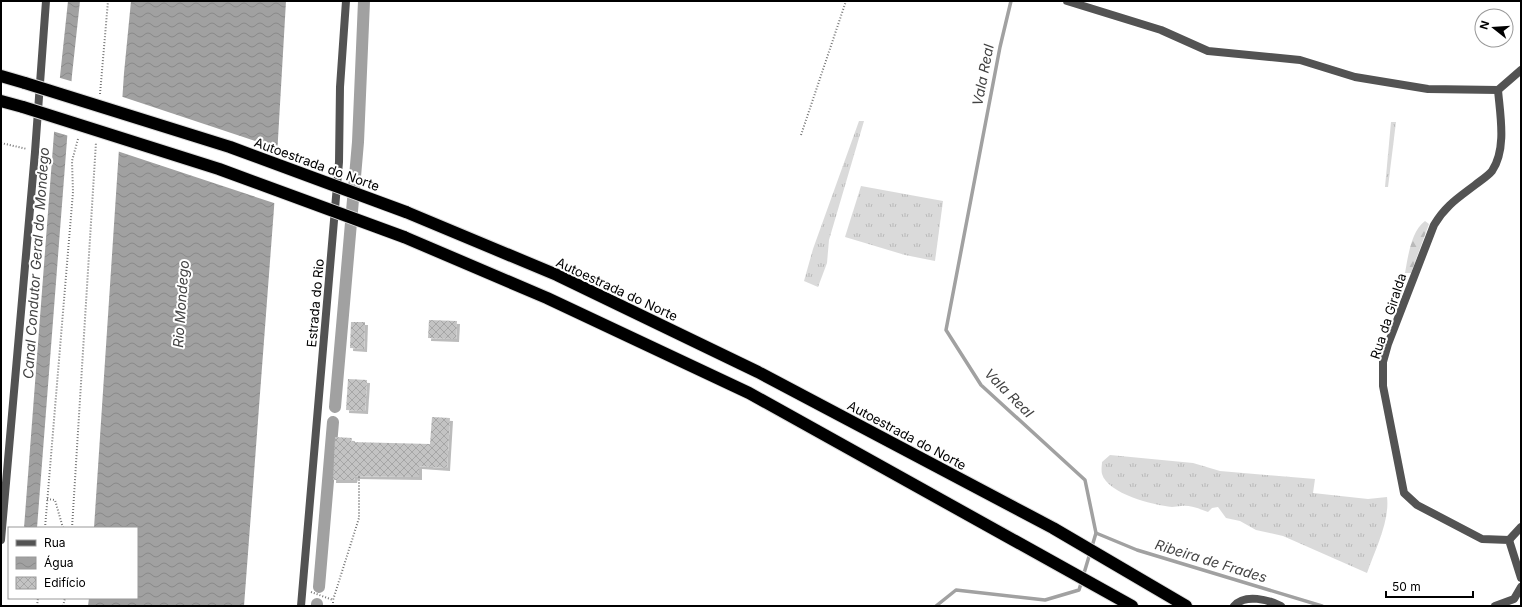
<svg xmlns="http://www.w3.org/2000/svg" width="1522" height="607" font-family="Inter,sans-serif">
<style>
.grass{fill:url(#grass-tufts)}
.forest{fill:url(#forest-firs)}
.water{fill:url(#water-waves)}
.pier{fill:#fff}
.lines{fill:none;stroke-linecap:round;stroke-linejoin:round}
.stream{stroke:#a1a1a1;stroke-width:3.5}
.canal{stroke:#a1a1a1;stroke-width:12}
.building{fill:url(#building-cross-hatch);filter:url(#shadow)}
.highway-casing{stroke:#dbdbdb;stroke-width:14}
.path{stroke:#757575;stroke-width:2;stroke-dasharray:1 2;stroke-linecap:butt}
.street{stroke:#535353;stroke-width:8}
.highway{stroke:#000;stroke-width:12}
.highway-bridge-casing{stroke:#dbdbdb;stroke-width:14;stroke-linecap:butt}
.highway-bridge{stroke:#000;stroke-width:12}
.labels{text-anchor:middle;stroke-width:4;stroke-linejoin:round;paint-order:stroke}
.street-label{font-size:13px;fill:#000;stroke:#fff}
.water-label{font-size:14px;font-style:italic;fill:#424242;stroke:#fff}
</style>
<defs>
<pattern id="grass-tufts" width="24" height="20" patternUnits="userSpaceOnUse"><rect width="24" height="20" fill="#dadada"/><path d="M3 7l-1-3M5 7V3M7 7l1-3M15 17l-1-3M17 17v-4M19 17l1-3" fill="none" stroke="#b9b9b9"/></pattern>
<pattern id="forest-firs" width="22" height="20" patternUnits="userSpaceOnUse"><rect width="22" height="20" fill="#dadada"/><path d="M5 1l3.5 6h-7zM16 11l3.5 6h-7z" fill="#b9b9b9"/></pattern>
<pattern id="water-waves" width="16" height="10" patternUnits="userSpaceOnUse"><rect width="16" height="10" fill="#a1a1a1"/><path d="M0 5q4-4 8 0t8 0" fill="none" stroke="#898989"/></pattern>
<pattern id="building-cross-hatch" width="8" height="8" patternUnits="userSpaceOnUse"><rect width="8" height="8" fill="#c3c3c3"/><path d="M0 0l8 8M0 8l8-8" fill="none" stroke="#a6a6a6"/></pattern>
<filter id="shadow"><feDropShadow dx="3" dy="3" stdDeviation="0" flood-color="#0004"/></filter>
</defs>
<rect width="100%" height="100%" fill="#fff"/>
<g class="grass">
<polygon points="859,121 864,121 829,240 827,263 818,287 804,281 813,249"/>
<polygon points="1391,122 1396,122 1388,187 1385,187"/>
<polygon points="861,186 943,201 935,261 905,255 845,237"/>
<path d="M1110,455L1193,463L1220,471L1315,479L1313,493L1368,499L1387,497C1390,521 1375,550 1367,573L1283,536L1256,530L1240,521L1226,518L1218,507L1212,508L1208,512C1200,509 1190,505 1181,506C1178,506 1175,507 1172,507C1153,505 1108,494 1102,474C1101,470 1102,465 1102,462Z"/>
</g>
<path class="forest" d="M1425,221L1429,224L1411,273H1405C1408,257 1411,231 1425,221Z"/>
<g class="water">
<polygon points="68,1 80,1 72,75 37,528 24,528 54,133"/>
<polygon points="131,1 286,1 274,208 244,606 88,606 89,598 137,598 137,528 94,528 124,73"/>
</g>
<g class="pier">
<polygon points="57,77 74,82 69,136 52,131"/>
<polygon points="120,96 279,149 277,204 117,151"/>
</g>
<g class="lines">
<g class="stream">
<polyline points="1096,533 1137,550 1322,606"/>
<polyline points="936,606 956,590 1045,600 1079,590 1096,533 1085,480 981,385 946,330 1000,47 1011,1"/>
</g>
<g class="canal">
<polyline points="335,407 358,142 364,1"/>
<polyline points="319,587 333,422"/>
<polyline points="317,606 317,604"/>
</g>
</g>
<g class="building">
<polygon points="429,320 457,321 456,339 428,338"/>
<polygon points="351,322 365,322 364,349 350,348"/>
<polygon points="348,379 367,380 365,411 346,410"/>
<polygon points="432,417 450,418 447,468 419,466 419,477 355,476 354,480 333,480 335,437 352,438 351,442 430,444"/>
</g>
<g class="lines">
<g class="highway-casing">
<g id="highway">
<polyline points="1,76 25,83"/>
<polyline points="1,101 23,107"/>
<polyline points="406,212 557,275 758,372 1053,528 1186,606"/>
<polyline points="404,237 547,298 749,393 1132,606"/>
</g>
</g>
<g class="path">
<polyline points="100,94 108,1"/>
<polyline points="801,135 846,1"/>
<polyline points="1,143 27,149"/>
<polyline points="47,499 55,500 63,528"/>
<polyline points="45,528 73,192 72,161 78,139"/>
<polyline points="72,528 96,142"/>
<polyline points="311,592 333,600 359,518 359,475"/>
<polyline points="37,606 38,598"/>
<polyline points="63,606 65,598"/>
<polyline points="333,606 333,600"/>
</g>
<g class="street">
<polyline points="1067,1 1161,30 1208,51 1300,60 1355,77 1428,89 1498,90 1521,70"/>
<path d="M1498,90C1500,114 1507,149 1492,171C1488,176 1480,181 1475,185C1458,198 1445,206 1434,225L1388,344L1383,362V386L1404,493L1417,505L1482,539L1509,540L1521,578"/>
<polyline points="1,540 35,152 46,1"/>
<polyline points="1509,540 1521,527"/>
<polyline points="301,606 339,162 340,87 346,1"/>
<path d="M1234,606C1245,593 1269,600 1281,606"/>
<polyline points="1495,606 1514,599 1521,587"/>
</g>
<use href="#highway" class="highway"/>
<g class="highway-bridge-casing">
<g id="highway-bridge">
<polyline points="25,83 230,147 406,212"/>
<polyline points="23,107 219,169 404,237"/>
</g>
</g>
<use href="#highway-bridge" class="highway-bridge"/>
</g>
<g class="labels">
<g class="street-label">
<text transform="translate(317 164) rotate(20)" y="5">Autoestrada do Norte</text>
<text transform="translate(617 289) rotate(25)" y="5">Autoestrada do Norte</text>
<text transform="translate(315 303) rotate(-85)" y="5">Estrada do Rio</text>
<text transform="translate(1388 316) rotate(-72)" y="5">Rua da Giralda</text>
<text transform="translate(907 435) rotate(28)" y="5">Autoestrada do Norte</text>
</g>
<g class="water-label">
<text transform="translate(983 75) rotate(-79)" y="5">Vala Real</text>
<text transform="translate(36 263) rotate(-86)" y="5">Canal Condutor Geral do Mondego</text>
<text transform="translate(181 304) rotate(-86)" y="5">Rio Mondego</text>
<text transform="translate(1009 393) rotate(45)" y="5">Vala Real</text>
<text transform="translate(1211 561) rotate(17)" y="5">Ribeira de Frades</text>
</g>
</g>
<rect width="1522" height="607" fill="none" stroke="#000000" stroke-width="4"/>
<rect x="8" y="527" width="130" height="72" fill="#ffffff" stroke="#999999"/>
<rect x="16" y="540" width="20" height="6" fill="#535353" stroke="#999999"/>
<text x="44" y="547" font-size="12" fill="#000000">Rua</text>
<rect x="16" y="557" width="20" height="12" fill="url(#water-waves)" stroke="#999999"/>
<text x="44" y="567" font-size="12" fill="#000000">Água</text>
<rect x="16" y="577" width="20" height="12" fill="url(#building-cross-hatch)" stroke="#999999"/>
<text x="44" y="587" font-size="12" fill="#000000">Edifício</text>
<g transform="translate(1494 28) rotate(287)"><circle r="19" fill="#ffffff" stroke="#999999"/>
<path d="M0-3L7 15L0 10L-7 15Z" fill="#000000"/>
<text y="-6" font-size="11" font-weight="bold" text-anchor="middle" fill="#000000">N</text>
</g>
<path d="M1386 591v6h87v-6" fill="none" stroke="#000000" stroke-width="2"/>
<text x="1392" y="591" font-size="12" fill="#000000" stroke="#ffffff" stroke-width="3" paint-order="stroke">50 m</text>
</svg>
